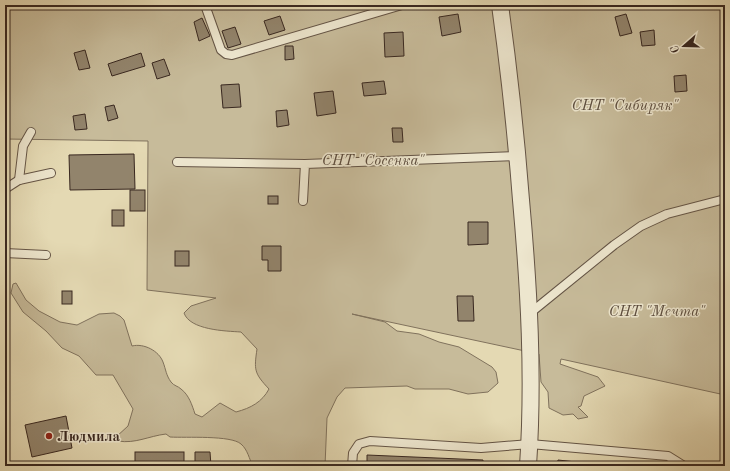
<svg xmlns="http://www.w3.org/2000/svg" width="730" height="471" font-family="'Old Standard TT',serif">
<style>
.green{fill:#c7bb9a;stroke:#80725d}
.building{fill:#92846c;stroke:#392820}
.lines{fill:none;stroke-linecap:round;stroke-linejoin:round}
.lane-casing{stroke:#645445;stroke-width:10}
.street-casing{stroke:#645445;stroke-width:18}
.lane{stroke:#ede6ce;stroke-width:8}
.street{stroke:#ede6ce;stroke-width:16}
.poi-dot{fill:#8f2418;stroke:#ede6ce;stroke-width:1.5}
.labels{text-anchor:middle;stroke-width:3;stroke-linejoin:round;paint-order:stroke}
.park-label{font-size:15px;font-style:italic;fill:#5c4d3e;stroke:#ede6ce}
.poi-label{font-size:15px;font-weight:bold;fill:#392820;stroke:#ede6ce;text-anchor:start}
</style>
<rect width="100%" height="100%" fill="#e4d9b3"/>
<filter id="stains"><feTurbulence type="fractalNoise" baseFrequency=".005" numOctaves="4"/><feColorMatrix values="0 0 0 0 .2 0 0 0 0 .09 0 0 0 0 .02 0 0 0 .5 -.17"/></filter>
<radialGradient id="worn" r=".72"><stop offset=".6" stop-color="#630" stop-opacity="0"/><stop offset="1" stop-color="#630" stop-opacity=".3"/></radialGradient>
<path class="green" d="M5,5H725V395L561,359L560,364L598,377L605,386L584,396L581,406L578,407L588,417L578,419L573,414L563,415L549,408L548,392L541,382L539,354L352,314L385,322L397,331L419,334L439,342L459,347L492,367L496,372L498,383L488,392L468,394L449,389H415L407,386L345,388L337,397L327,418L325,466H253C249,459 248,450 241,444C231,435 186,438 170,437L166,434C149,436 135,444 118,441L116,437L128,426L133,409L113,375H96L79,356L62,348L46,331L23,312L11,293L13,284L16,283L26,300L39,311L60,322L77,325L99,314L114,313L120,316L124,320L132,346C144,343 159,351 163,362C166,370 166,375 171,382C174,386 178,386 181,389C189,395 192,405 195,414L202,417L220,403L236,412C251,408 262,402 269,389C254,373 254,370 257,349L241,332C225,331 190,330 184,313L191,306L216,298L147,290L148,141L5,139Z"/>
<g class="building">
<polygon points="458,14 461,32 442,36 439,17"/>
<polygon points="626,14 632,33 620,36 615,17"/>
<polygon points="280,16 285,30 269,35 264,21"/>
<polygon points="202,18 210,36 199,41 194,22"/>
<polygon points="235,27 241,44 228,48 222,31"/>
<polygon points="654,30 655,45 642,46 640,32"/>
<polygon points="403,32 404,56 385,57 384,33"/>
<polygon points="285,46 293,46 294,59 285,60"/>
<polygon points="85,50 90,68 79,70 74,53"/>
<polygon points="141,53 145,66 112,76 108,64"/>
<polygon points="164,59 170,75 157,79 152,63"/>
<polygon points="686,75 687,91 675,92 674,76"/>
<polygon points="384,81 386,94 364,96 362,83"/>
<polygon points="239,84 241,107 223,108 221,85"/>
<polygon points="333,91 336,113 317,116 314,93"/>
<polygon points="114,105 118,118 108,121 105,107"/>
<polygon points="287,110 289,125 277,127 276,111"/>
<polygon points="85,114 87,129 75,130 73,116"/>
<polygon points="392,128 402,128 403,142 393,142"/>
<polygon points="134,154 135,189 70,190 69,155"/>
<rect x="130" y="190" width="15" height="21"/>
<rect x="268" y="196" width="10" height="8"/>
<rect x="112" y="210" width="12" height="16"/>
<polygon points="468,222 488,222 488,244 468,245"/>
<polygon points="262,246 281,246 281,271 268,271 268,260 262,260"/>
<rect x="175" y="251" width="14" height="15"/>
<rect x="62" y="291" width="10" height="13"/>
<polygon points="457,296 473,296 474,321 458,321"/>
<polygon points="66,416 72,448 32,457 25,425"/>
<rect x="135" y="452" width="49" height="14"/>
<polygon points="195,452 210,452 211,466 189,466 189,462 195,462"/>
<polygon points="367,455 483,460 483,466 367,466"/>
<polygon points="558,460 612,466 557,466"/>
</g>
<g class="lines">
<g class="lane-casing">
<g id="lane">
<polyline points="205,5 221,50 226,54 232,55 402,5"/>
<polyline points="177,162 305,164"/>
<polyline points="19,180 23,146 31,132"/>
<polyline points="5,189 19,180 51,173"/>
<polyline points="303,201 305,164 518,156"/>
<polyline points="5,253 46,255"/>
<polyline points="529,314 614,245 641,226 667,214 725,199"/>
<polyline points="352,466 353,453 359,444 370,441 481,448 530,444 668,456 684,466"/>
</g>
</g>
<g class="street-casing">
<path id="street" d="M500,5C509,70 516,135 521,200C529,289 534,377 528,466"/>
</g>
<use href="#lane" class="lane"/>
<use href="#street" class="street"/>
</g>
<circle class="poi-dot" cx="49" cy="436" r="4"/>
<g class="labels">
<g class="park-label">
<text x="625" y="110">СНТ "Сибиряк"</text>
<text x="373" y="165">СНТ "Сосенка"</text>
<text x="657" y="316">СНТ "Мечта"</text>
</g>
<g class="poi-label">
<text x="57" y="441">Людмила</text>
</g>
</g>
<rect width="730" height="471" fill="none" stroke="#e4d9b3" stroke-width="20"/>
<rect x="6" y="6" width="718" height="459" fill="none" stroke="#392820" stroke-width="2"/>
<rect x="10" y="10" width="710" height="451" fill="none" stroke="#392820"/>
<g transform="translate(684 46) rotate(250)" stroke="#ede6ce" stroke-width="3" paint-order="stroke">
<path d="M0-3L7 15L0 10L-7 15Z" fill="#392820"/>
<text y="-6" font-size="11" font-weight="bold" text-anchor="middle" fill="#392820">С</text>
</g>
<rect width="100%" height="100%" filter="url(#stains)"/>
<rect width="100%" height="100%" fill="url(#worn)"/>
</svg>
